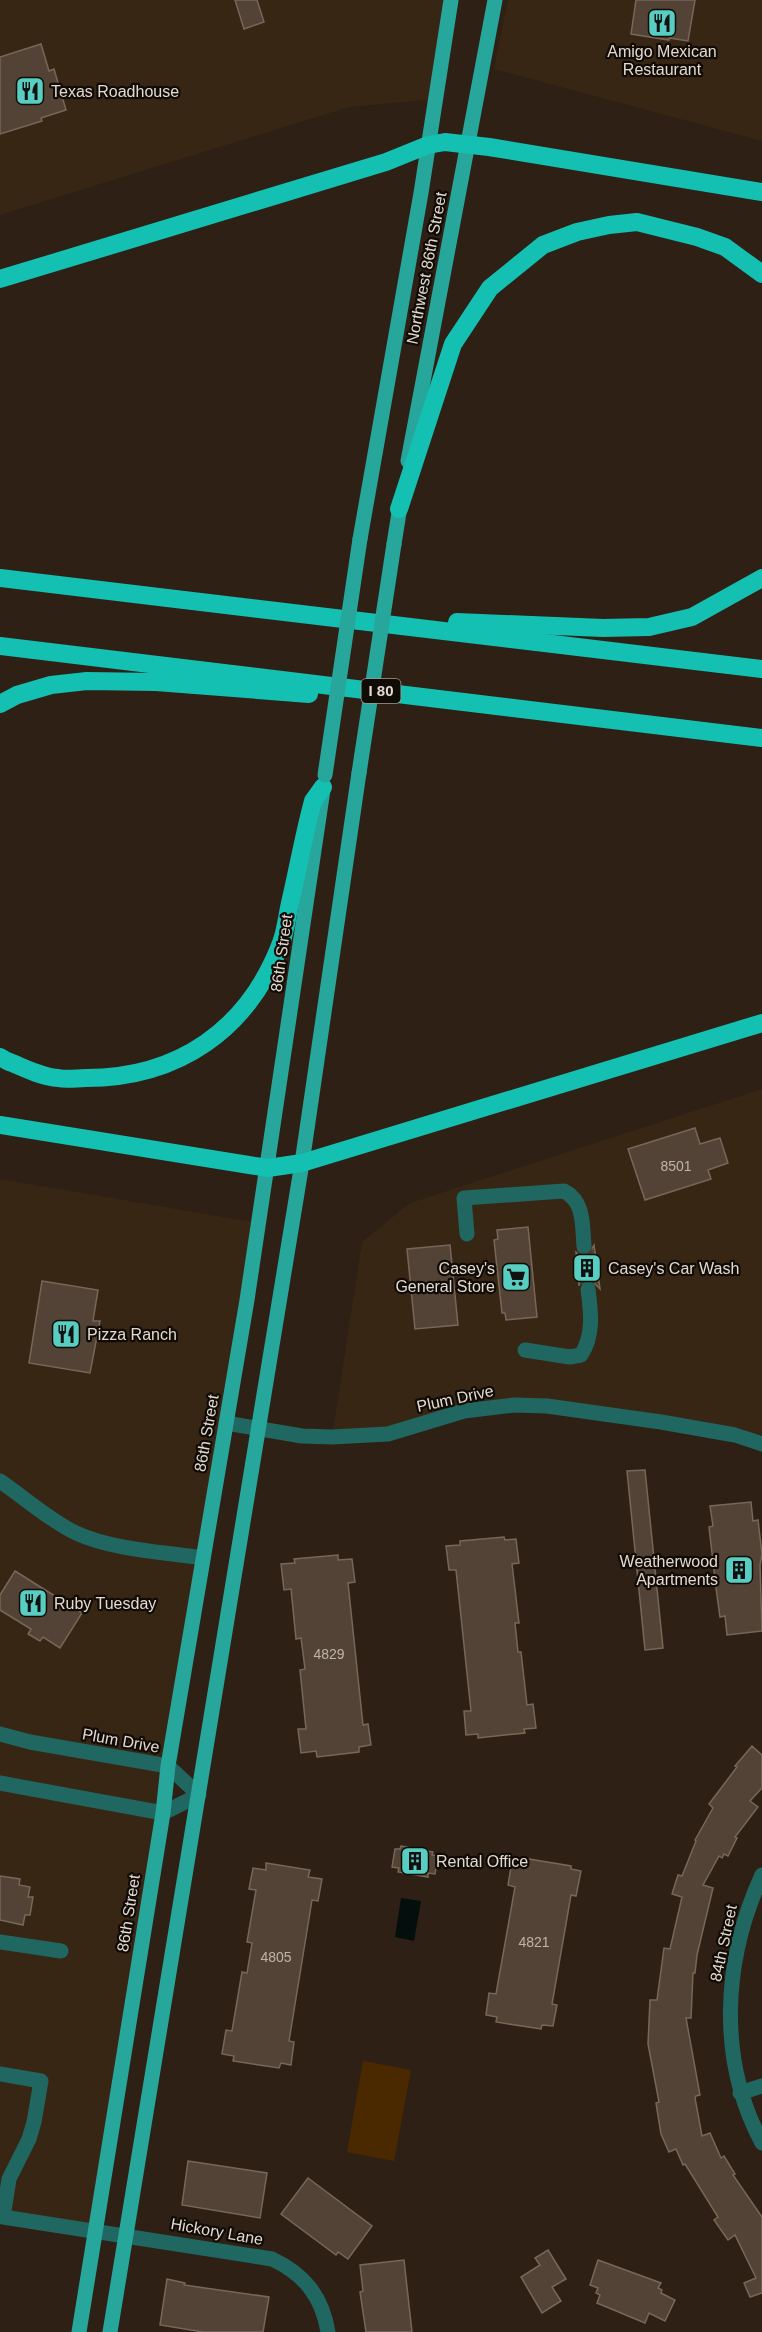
<svg xmlns="http://www.w3.org/2000/svg" width="762" height="2332" font-family="Arial,sans-serif">
<style>
.built{fill:#382614}
.green{fill:#4b2900}
.water{fill:#030e0d}
.building{fill:#524336;stroke:#776759;stroke-width:1.5}
.lines{fill:none;stroke-linecap:round;stroke-linejoin:round}
.minor-tunnel{stroke:#493c30;stroke-width:15;stroke-dasharray:15 8;stroke-linecap:butt}
.minor{stroke:#1f6760;stroke-width:15}
.major{stroke:#27a69b;stroke-width:15}
.highway{stroke:#14c0b2;stroke-width:18}
.major-bridge{stroke:#27a69b;stroke-width:15}
.labels{text-anchor:middle;stroke-width:4.5;stroke-linejoin:round;paint-order:stroke}
.number-label{font-size:14px;fill:#beb4aa}
.shield{fill:#110b06;stroke:#a39b94;stroke-width:1.5}
.shield-label{font-size:15px;font-weight:bold;fill:#e2d9d1}
.poi-label{font-size:16px;fill:#e2d9d1;stroke:#110b06;text-anchor:start}
.street-label{font-size:16px;fill:#e2d9d1;stroke:#110b06}
</style>
<rect width="100%" height="100%" fill="#2e2014"/>
<g class="built">
<polygon points="0,0 451,0 435,99 349,107 0,215"/>
<polygon points="508,0 762,0 762,141 494,69"/>
<polygon points="762,1089 762,1444 547,1406 438,1418 332,1437 362,1242 410,1203"/>
<polygon points="0,1179 259,1223 95,2230 0,2216"/>
</g>
<polygon class="green" points="363,2061 411,2070 394,2161 347,2152"/>
<polygon class="water" points="401,1898 421,1901 414,1941 395,1937"/>
<g class="building">
<polygon points="235,0 257,0 264,22 244,29"/>
<polygon points="636,0 695,0 688,41 669,38 669,40 631,34"/>
<polygon points="41,44 49,71 54,69 66,110 41,118 42,121 0,134 0,57"/>
<polygon points="695,1128 700,1144 720,1138 728,1163 708,1170 711,1179 645,1200 628,1149"/>
<polygon points="528,1227 537,1317 506,1320 505,1313 502,1313 494,1240 498,1239 497,1230"/>
<polygon points="450,1245 458,1325 415,1329 407,1249"/>
<polygon points="594,1245 600,1289 591,1280 586,1279 579,1285 576,1252 580,1255 589,1254"/>
<polygon points="42,1281 98,1290 93,1321 100,1321 90,1373 29,1363"/>
<polygon points="645,1470 663,1648 645,1650 627,1471"/>
<polygon points="751,1502 753,1521 758,1520 762,1554 760,1565 762,1631 727,1635 725,1616 720,1617 716,1588 709,1527 713,1526 710,1506"/>
<polygon points="504,1537 505,1540 516,1539 519,1563 512,1564 519,1623 515,1623 518,1652 521,1652 527,1705 533,1704 536,1728 524,1729 525,1733 478,1738 478,1734 466,1735 464,1711 471,1711 456,1570 449,1570 446,1546 460,1545 460,1541"/>
<polygon points="338,1555 338,1560 352,1559 355,1582 348,1583 363,1725 368,1724 371,1745 359,1747 359,1752 317,1757 316,1751 301,1753 298,1729 306,1729 300,1670 305,1669 301,1638 296,1639 291,1589 284,1590 281,1564 295,1563 294,1559"/>
<polygon points="15,1571 82,1613 60,1648 43,1637 40,1641 28,1634 31,1629 0,1610 0,1595"/>
<polygon points="752,1746 762,1755 762,1788 750,1801 758,1807 735,1837 737,1838 728,1856 724,1854 722,1858 719,1856 703,1885 713,1888 697,1955 695,1973 693,1973 691,2018 686,2018 700,2095 696,2096 695,2098 702,2136 710,2133 721,2158 724,2156 735,2174 733,2175 762,2217 762,2293 750,2297 744,2283 756,2278 735,2235 728,2240 714,2220 718,2217 685,2164 683,2165 676,2149 669,2152 661,2134 656,2103 659,2102 648,2044 650,2000 657,2000 664,1948 670,1949 682,1897 672,1894 678,1875 682,1876 696,1841 695,1840 713,1808 709,1804 737,1767 735,1766"/>
<polygon points="401,1846 433,1852 432,1855 438,1856 435,1874 428,1873 428,1877 398,1872 399,1868 392,1867 395,1849 400,1849"/>
<polygon points="523,1858 571,1866 571,1869 581,1871 576,1896 571,1895 552,2004 557,2005 553,2026 542,2025 541,2029 496,2022 497,2017 486,2015 489,1993 496,1994 515,1887 508,1885 512,1861 522,1863"/>
<polygon points="266,1863 310,1870 308,1877 322,1879 318,1901 312,1900 289,2041 294,2042 291,2065 281,2063 279,2068 233,2061 234,2056 222,2054 226,2030 232,2031 242,1972 247,1973 252,1943 247,1942 256,1890 249,1889 253,1868 266,1870"/>
<polygon points="0,1876 20,1879 19,1885 30,1887 28,1897 33,1897 30,1915 25,1915 23,1925 0,1920"/>
<polygon points="188,2161 267,2173 260,2218 182,2205"/>
<polygon points="308,2178 372,2226 348,2259 338,2252 336,2255 281,2214"/>
<polygon points="548,2250 566,2279 552,2287 561,2301 542,2313 521,2277 540,2265 535,2258"/>
<polygon points="404,2260 412,2332 366,2332 360,2292 363,2291 360,2265"/>
<polygon points="598,2260 661,2283 658,2288 662,2290 661,2293 675,2300 665,2321 649,2313 645,2323 597,2303 600,2295 596,2293 598,2288 590,2285"/>
<polygon points="167,2279 185,2283 184,2285 269,2297 263,2332 203,2332 160,2325"/>
</g>
<g class="lines">
<polyline class="minor-tunnel" points="584,1246 588,1289"/>
<g class="minor">
<path d="M467,1234L464,1198L564,1191C585,1202 582,1225 584,1246"/>
<path d="M525,1350L570,1357L581,1355C594,1335 591,1312 588,1289"/>
<polyline points="226,1423 302,1436 332,1437 388,1434 464,1411 514,1405 547,1406 661,1422 735,1435 762,1444"/>
<path d="M0,1481C25,1498 49,1520 76,1533C113,1550 164,1552 203,1558"/>
<polyline points="0,1734 30,1742 168,1766 199,1795 163,1813 0,1783"/>
<path d="M762,1875C723,1960 717,2059 762,2143"/>
<polyline points="0,1942 61,1951"/>
<path d="M0,2074L41,2081L34,2122L29,2139L9,2179L3,2217L272,2259C304,2274 322,2296 328,2332"/>
<polyline points="740,2093 762,2086"/>
</g>
<g class="major">
<polyline points="408,461 495,0"/>
<polyline points="360,539 421,193 451,0"/>
<polyline points="394,544 401,500"/>
<polyline points="79,2332 163,1813 168,1766 247,1300 323,790"/>
<polyline points="110,2332 302,1163 359,773"/>
</g>
<g class="highway">
<polyline points="0,279 386,162 428,145 445,142 489,147 762,192"/>
<polyline points="399,509 453,344 490,288 543,245 577,232 609,225 637,222 697,237 725,247 762,274"/>
<polyline points="0,578 762,669"/>
<polyline points="457,622 603,628 649,627 692,617 762,578"/>
<polyline points="0,646 762,738"/>
<polyline points="0,704 17,695 51,685 87,681 156,682 309,694"/>
<path d="M0,1057L7,1061C23,1067 41,1077 58,1078C67,1080 77,1078 86,1078C178,1078 248,1030 281,943C286,930 287,916 290,903C298,869 304,834 313,801L323,787"/>
<polyline points="0,1125 268,1168 302,1163 762,1023"/>
</g>
<g class="major-bridge">
<polyline points="359,773 394,544"/>
<polyline points="325,775 360,539"/>
</g>
</g>
<defs>
<g id="restaurant-square" transform="scale(1.5)"><rect x="-9" y="-9" width="18" height="18" rx="4" fill="#57cec1" stroke="#110b06"/><path d="M-5-6h1v4h1v-4h1v4h1v-4h1v5L-1.5 .5V6h-2V.5L-5-1ZM5-6V6H3V1.5H1.5Q1.5-4 5-6Z" fill="#111"/></g>
<g id="building-square" transform="scale(1.5)"><rect x="-9" y="-9" width="18" height="18" rx="4" fill="#57cec1" stroke="#110b06"/><path d="M-4-6H4V6H1V3H-1V6H-4ZM-2.5-4.3h1.7v1.8h-1.7ZM.8-4.3h1.7v1.8H.8ZM-2.5-1h1.7V.8h-1.7ZM.8-1h1.7V.8H.8Z" fill="#111"/></g>
<g id="supermarket-square" transform="scale(1.5)"><rect x="-9" y="-9" width="18" height="18" rx="4" fill="#57cec1" stroke="#110b06"/><path d="M-6-5.5h2.5l.6 2H6L4.5 2H-2.5L-4.4-4H-6ZM-1.5 3.2a1.3 1.3 0 1 0 .1 0ZM3 3.2a1.3 1.3 0 1 0 .1 0Z" fill="#111"/></g>
</defs>
<g fill-rule="evenodd">
<use href="#restaurant-square" x="662" y="23"/>
<use href="#restaurant-square" x="30" y="91"/>
<use href="#building-square" x="587" y="1268"/>
<use href="#supermarket-square" x="516" y="1277"/>
<use href="#restaurant-square" x="66" y="1334"/>
<use href="#building-square" x="739" y="1570"/>
<use href="#restaurant-square" x="33" y="1603"/>
<use href="#building-square" x="415" y="1861"/>
</g>
<g class="labels">
<g class="number-label">
<text x="676" y="1171">8501</text>
<text x="329" y="1659">4829</text>
<text x="534" y="1947">4821</text>
<text x="276" y="1962">4805</text>
</g>
<rect class="shield" x="361.5" y="679" width="39" height="24" rx="4.5"/>
<g class="shield-label">
<text x="381" y="696">I 80</text>
</g>
<g class="poi-label">
<text x="662" y="57" text-anchor="middle">Amigo Mexican<tspan x="662" dy="18">Restaurant</tspan></text>
<text x="51" y="97">Texas Roadhouse</text>
<text x="495" y="1274" text-anchor="end">Casey's<tspan x="495" dy="18">General Store</tspan></text>
<text x="608" y="1274">Casey's Car Wash</text>
<text x="87" y="1340">Pizza Ranch</text>
<text x="718" y="1567" text-anchor="end">Weatherwood<tspan x="718" dy="18">Apartments</tspan></text>
<text x="54" y="1609">Ruby Tuesday</text>
<text x="436" y="1867">Rental Office</text>
</g>
<g class="street-label">
<text transform="translate(426 268) rotate(-79)" y="6">Northwest 86th Street</text>
<text transform="translate(281 953) rotate(-82)" y="6">86th Street</text>
<text transform="translate(455 1398) rotate(-12)" y="6">Plum Drive</text>
<text transform="translate(206 1433) rotate(-80)" y="6">86th Street</text>
<text transform="translate(121 1740) rotate(10)" y="6">Plum Drive</text>
<text transform="translate(128 1913) rotate(-81)" y="6">86th Street</text>
<text transform="translate(723 1943) rotate(-78)" y="6">84th Street</text>
<text transform="translate(217 2231) rotate(10)" y="6">Hickory Lane</text>
</g>
</g>
</svg>
